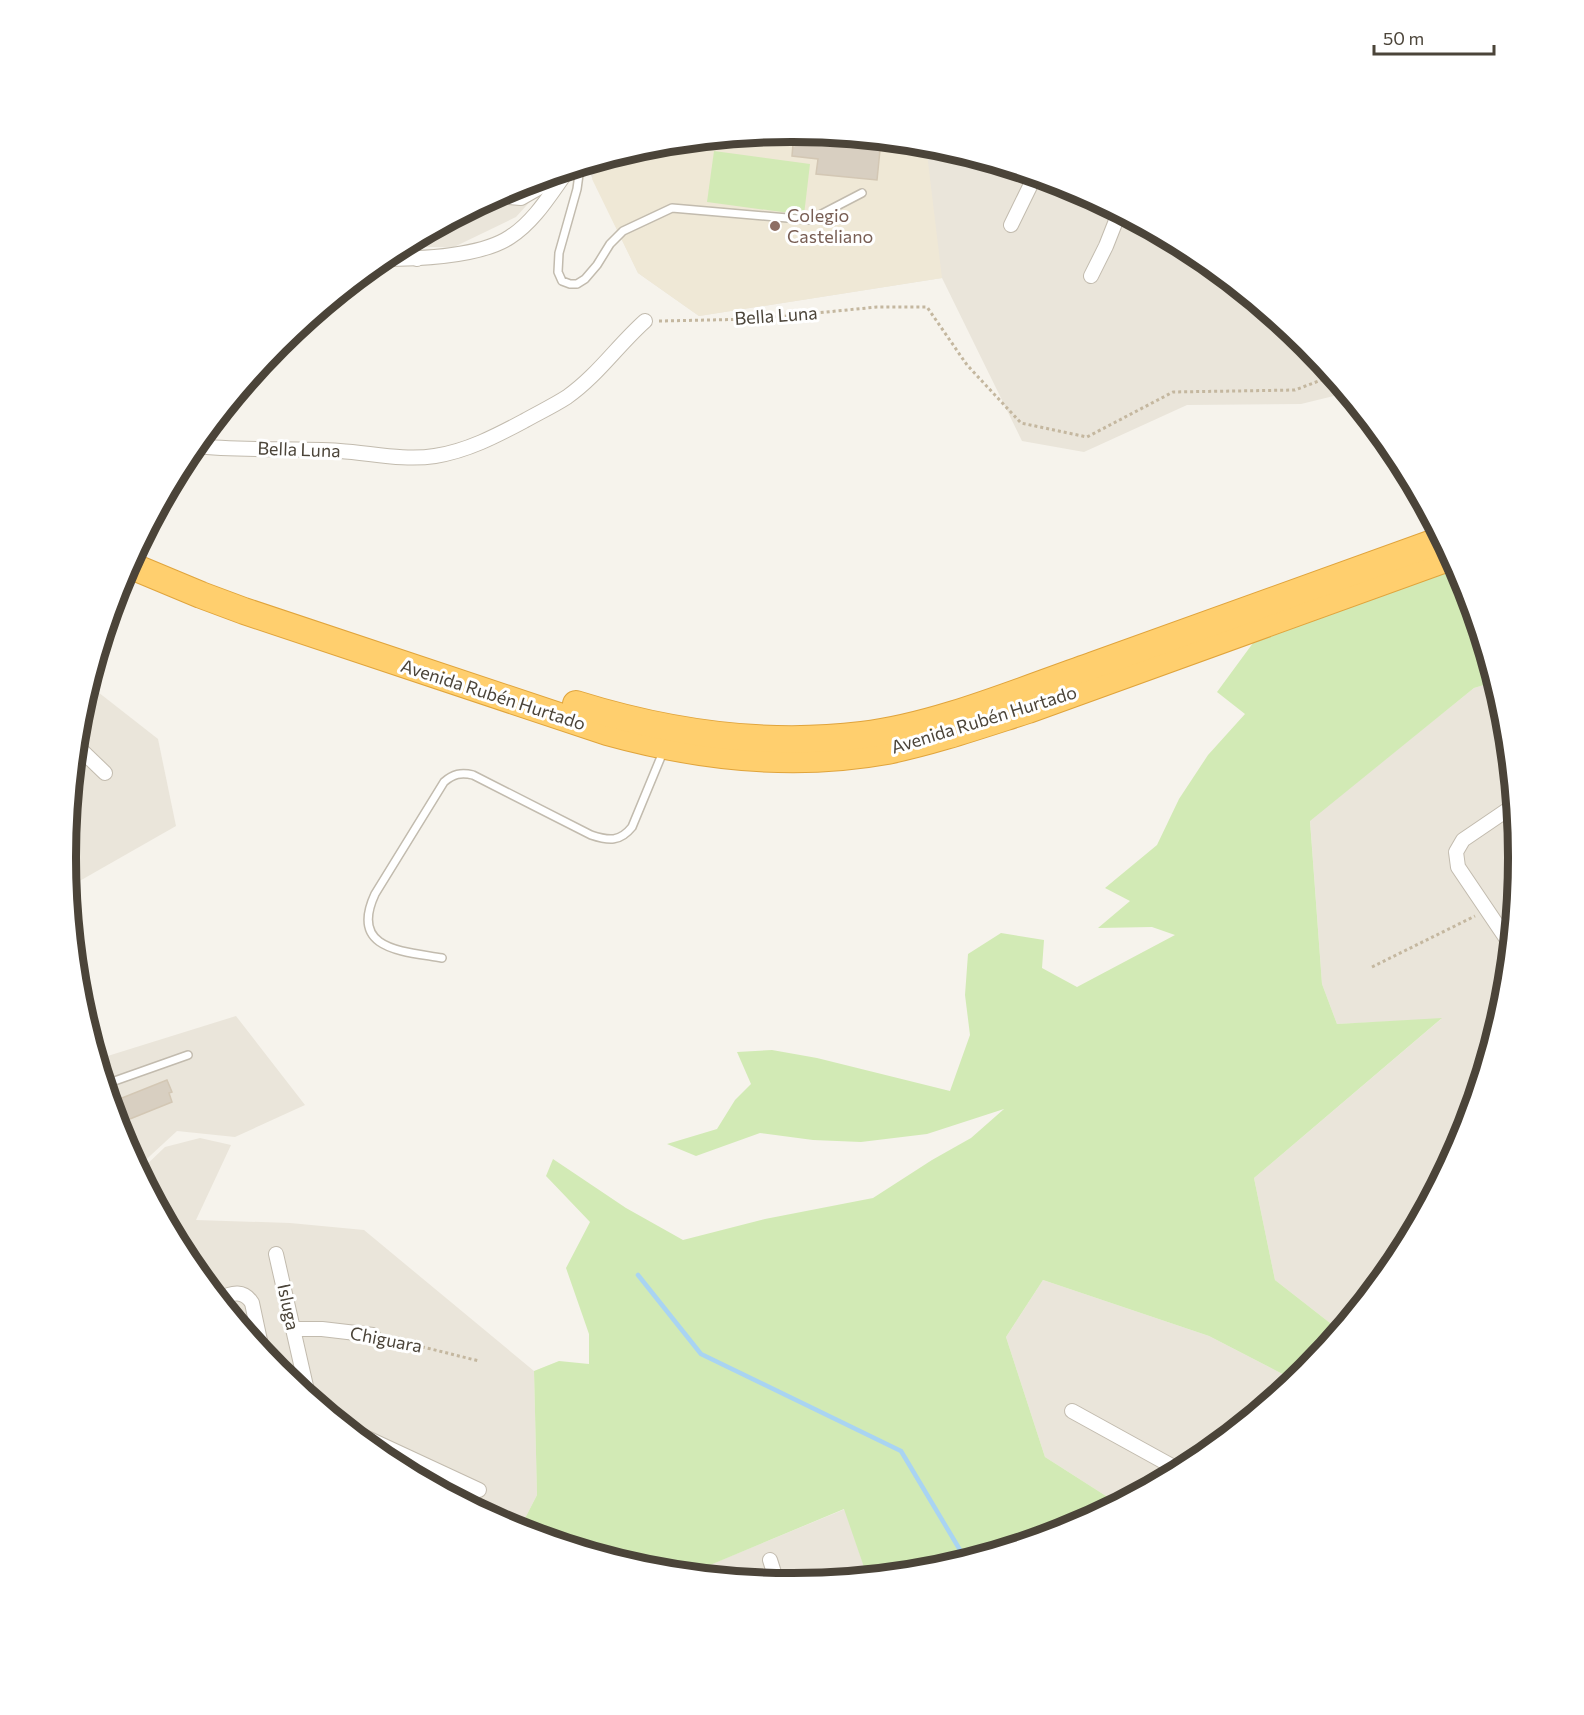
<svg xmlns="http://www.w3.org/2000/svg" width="1584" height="1715" font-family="Commissioner,sans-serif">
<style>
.residential{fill:#eae5da}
.education{fill:#efe8d6}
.green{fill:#d2eab5}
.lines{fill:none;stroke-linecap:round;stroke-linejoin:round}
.stream{stroke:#a9d4f2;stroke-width:4.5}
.building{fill:#d8cfc1;stroke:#d3c7b4;stroke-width:1.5}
.lane-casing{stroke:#c2bbae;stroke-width:10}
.street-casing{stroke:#c2bbae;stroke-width:16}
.highway-casing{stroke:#e0a43c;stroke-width:28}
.path{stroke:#c4b79f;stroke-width:3;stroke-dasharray:3 3;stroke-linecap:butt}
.lane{stroke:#fff;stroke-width:7}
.street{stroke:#fff;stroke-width:14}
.highway{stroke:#ffcf6e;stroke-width:26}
.education-dot{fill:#8d6e63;stroke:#fff;stroke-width:2}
.labels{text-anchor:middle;stroke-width:6;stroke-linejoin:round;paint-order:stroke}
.education-label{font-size:18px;fill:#785e54;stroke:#fff;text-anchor:start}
.street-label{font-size:18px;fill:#4b4439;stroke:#fff}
.rim{fill:none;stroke:#4b4439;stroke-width:8}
</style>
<rect width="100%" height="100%" fill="#f6f3ec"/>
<g class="residential">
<polygon points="792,132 934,146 1070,187 1196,254 1306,344 1346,393 1301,404 1187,405 1084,452 1022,441 942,278 699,316 638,273 586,165 651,145"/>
<polygon points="555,174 516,217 454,247 401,247 514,187"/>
<polygon points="1494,682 1504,716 1518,857 1504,999 1463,1136 1395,1261 1339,1330 1275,1280 1254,1178 1441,1019 1337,1024 1322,984 1310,820 1474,688"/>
<polygon points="89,685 158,739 176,826 69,887 66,857 80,716"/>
<polygon points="236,1016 305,1105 235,1137 177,1131 138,1167 121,1135 98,1059"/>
<polygon points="200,1138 231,1145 196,1220 290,1223 364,1230 534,1371 537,1495 519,1530 388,1461 278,1371 188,1261 140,1171 165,1147"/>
<polygon points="1043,1280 1209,1336 1294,1380 1195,1461 1117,1503 1045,1457 1006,1337"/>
<polygon points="845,1509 867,1576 792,1583 703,1575 702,1568"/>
</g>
<polygon class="education" points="792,132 926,145 942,278 699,316 638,273 592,179 602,160 651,145"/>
<g class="green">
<polygon points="714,151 810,164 804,215 707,202"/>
<polygon points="1457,569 1463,580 1494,682 1474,688 1310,821 1322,984 1337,1024 1442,1018 1254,1178 1275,1280 1339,1330 1305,1371 1294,1380 1209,1336 1043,1280 1006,1337 1045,1457 1117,1503 1070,1528 933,1570 867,1576 844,1509 703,1568 703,1575 650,1569 519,1530 537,1495 534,1371 559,1361 589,1364 589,1334 566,1268 590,1222 546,1176 553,1159 626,1208 683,1240 765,1219 873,1198 932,1160 971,1138 1004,1109 927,1134 861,1142 813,1140 760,1133 696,1156 667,1144 717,1129 735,1100 751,1084 737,1052 772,1050 817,1058 950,1091 970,1035 965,995 968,954 1001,933 1044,940 1042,968 1077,987 1175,935 1152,927 1098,928 1130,901 1105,888 1157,845 1179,799 1208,755 1245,714 1217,692 1253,643"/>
</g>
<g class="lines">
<polyline class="stream" points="638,1275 701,1354 901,1451 966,1560"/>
</g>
<g class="building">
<polygon points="794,132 881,140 877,180 816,174 818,159 792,156"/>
<polygon points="167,1080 172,1092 169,1093 172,1102 120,1123 112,1102"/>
</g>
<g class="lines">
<g class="lane-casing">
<g id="lane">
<polyline points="580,167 577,189 559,253 558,272 562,281 570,284 577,284 585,279 597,265 610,244 623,231 672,208 810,220 862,193"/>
<path d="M442,958C402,951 349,950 375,894L444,782C453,774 461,772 473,775L591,835C609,841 620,842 632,827L663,752"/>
<polyline points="106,1084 188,1055"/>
<polyline points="142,1174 142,1173"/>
</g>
</g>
<g class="street-casing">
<g id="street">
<polyline points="502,193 509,197 521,198 563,174"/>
<polyline points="1011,225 1035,176"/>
<polyline points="406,245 417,259"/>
<path d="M382,259C418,259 480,257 510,237C535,221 551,193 568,170"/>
<polyline points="1091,276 1106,246 1119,213"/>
<path d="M195,446C243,451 292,448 340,451C371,453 404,461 435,456C467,451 496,436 524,421C538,413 553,406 567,397C597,376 618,345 645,321"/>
<polyline points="77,746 105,773"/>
<polyline points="1510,944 1458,867 1456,852 1463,840 1513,806"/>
<polyline points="276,1254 308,1395"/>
<path d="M220,1299C232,1292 244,1290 252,1303L262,1350"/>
<polyline points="293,1329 322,1329 373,1335"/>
<polyline points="1072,1411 1179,1470"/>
<polyline points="352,1431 479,1490"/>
<polyline points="770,1560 777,1582"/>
</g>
</g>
<g class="highway-casing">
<g id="highway">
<path d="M129,565L201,595L244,611L607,732C697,757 794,768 887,751C935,741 981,725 1028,710L1451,557"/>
<path d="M576,704C669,733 764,747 862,735C937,726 1019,691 1091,666C1208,624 1325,582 1441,540"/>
</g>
</g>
<g class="path">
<polyline points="1223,277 1224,282"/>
<polyline points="659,321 756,319 877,307 927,307 967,365 1021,423 1087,437 1173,392 1295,390 1332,376"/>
<polyline points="1372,967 1475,916"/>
<polyline points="387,1338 479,1361"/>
</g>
<use href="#lane" class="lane"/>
<use href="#street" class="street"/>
<use href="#highway" class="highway"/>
</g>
<circle class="education-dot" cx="775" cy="226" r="6"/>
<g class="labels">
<g class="education-label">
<text x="787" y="222">Colegio<tspan x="787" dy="21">Casteliano</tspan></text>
</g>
<g class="street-label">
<text transform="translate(776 316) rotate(-4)" y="6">Bella Luna</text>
<text transform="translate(299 450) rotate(2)" y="6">Bella Luna</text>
<text transform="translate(493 695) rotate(18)" y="6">Avenida Rubén Hurtado</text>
<text transform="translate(984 720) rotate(-17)" y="6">Avenida Rubén Hurtado</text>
<text transform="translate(288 1307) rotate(78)" y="6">Isluga</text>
<text transform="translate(386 1340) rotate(11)" y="6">Chiguara</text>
</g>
</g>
<path d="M0 0H1584V1715H0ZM791 142H793A715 715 0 0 1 1508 857V858A715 715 0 0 1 793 1573H791A715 715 0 0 1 76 858V857A715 715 0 0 1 791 142Z" fill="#fff" fill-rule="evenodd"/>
<path class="rim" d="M791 142H793A715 715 0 0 1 1508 857V858A715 715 0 0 1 793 1573H791A715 715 0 0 1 76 858V857A715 715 0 0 1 791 142Z"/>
<path d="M1374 45v9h120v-9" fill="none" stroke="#4b4439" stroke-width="3"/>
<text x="1383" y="45" font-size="18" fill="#4b4439" stroke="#ffffff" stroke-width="4.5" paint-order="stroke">50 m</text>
</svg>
